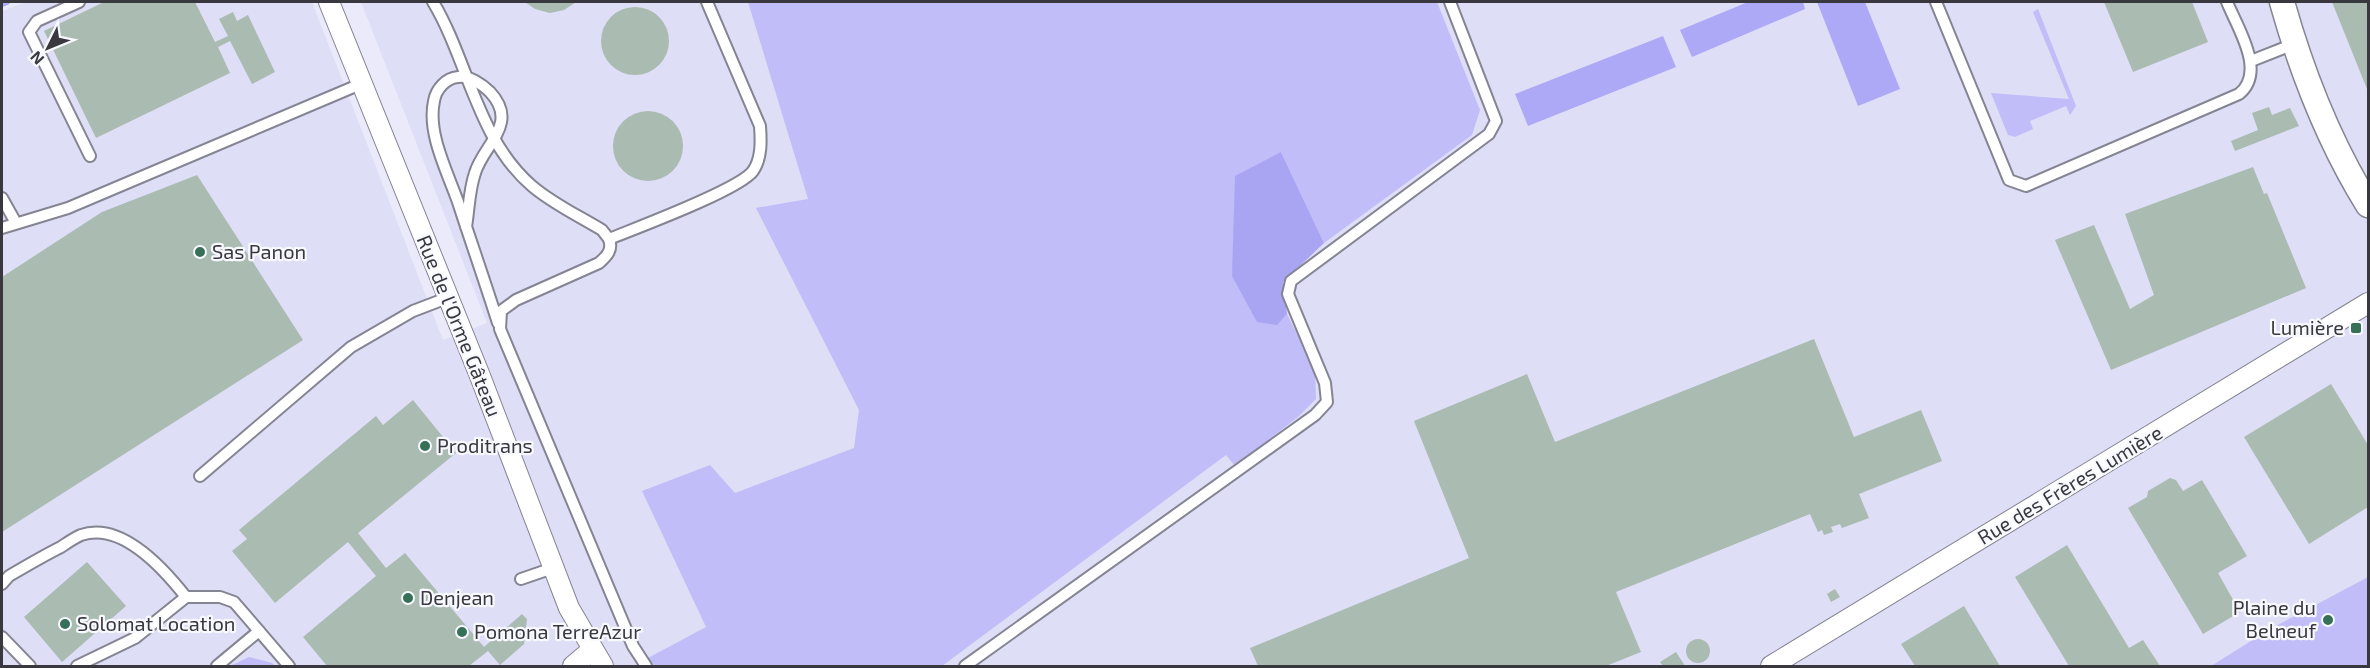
<svg xmlns="http://www.w3.org/2000/svg" width="2370" height="668" font-family="'Exo 2',sans-serif">
<style>
.built{fill:#dedef6}
.green{fill:#c0bdf8}
.forest{fill:#aaa5f2}
.water{fill:#aea9f7}
.lines{fill:none;stroke-linecap:round;stroke-linejoin:round}
.stream{stroke:#aea9f7;stroke-width:6}
.building{fill:#aabbb2}
.service-casing{stroke:#848493;stroke-width:14}
.minor-casing{stroke:#848493;stroke-width:22}
.tertiary-casing{stroke:#848493;stroke-width:27}
.service{stroke:#fff;stroke-width:10}
.minor{stroke:#fff;stroke-width:20}
.tertiary{stroke:#fff;stroke-width:24}
.poi-dot{fill:#377058;stroke:#f8f8ff;stroke-width:2}
.labels{text-anchor:middle;stroke-width:4.5;stroke-linejoin:round;paint-order:stroke}
.poi-label{font-size:20px;fill:#38383e;stroke:#f8f8ff;text-anchor:start}
.street-label{font-size:20px;fill:#38383e;stroke:#f8f8ff}
</style>
<rect width="100%" height="100%" fill="#eaeafa"/>
<polygon class="built" points="26,2 312,2 443,340 487,323 361,2 2368,2 2368,577 2270,629 2211,666 2,666 2,11"/>
<g class="green">
<polygon points="748,2 1437,2 1480,110 1472,135 1324,243 1281,152 1277,324 1287,314 1315,370 1316,399 1299,416 1235,466 1226,455 942,666 654,666 648,658 706,627 642,491 710,465 735,493 854,448 859,410 756,208 808,199"/>
<polygon points="2038,9 2076,106 2070,115 2066,106 2030,121 2033,129 2015,137 2008,135 1991,93 2069,99 2033,12"/>
<polygon points="2368,577 2368,666 2211,666 2270,629"/>
<polygon points="249,657 272,663 275,666 230,666"/>
</g>
<polygon class="forest" points="1281,152 1324,243 1283,282 1287,314 1277,325 1257,322 1232,276 1235,176"/>
<g class="water">
<polygon points="1748,2 1803,2 1805,9 1692,57 1680,30"/>
<polygon points="1817,2 1865,2 1900,89 1858,106"/>
<polygon points="1663,36 1676,67 1528,126 1515,94"/>
</g>
<g class="lines">
<polyline class="stream" points="2,4 7,2"/>
</g>
<g class="building">
<polygon points="104,2 195,2 215,42 228,36 219,19 233,12 237,21 248,15 275,72 252,84 230,41 218,47 230,73 96,138 44,31"/>
<polygon points="525,2 576,2 564,10 550,13 535,9"/>
<polygon points="2104,2 2192,2 2208,42 2133,72"/>
<polygon points="2332,2 2368,2 2368,88 2367,89"/>
<circle cx="635" cy="41" r="34"/>
<polygon points="2269,107 2272,115 2290,108 2299,126 2235,151 2231,141 2258,130 2252,113"/>
<circle cx="648" cy="146" r="35"/>
<polygon points="2253,167 2264,194 2267,193 2306,288 2111,370 2055,240 2094,225 2130,309 2154,295 2125,214"/>
<polygon points="197,175 303,340 2,532 2,277 102,212"/>
<polygon points="1814,339 1854,437 1921,410 1942,461 1859,494 1869,518 1842,528 1840,524 1831,527 1833,532 1824,535 1822,530 1818,532 1810,514 1616,592 1641,652 1606,666 1258,666 1250,648 1469,558 1414,421 1527,374 1555,442"/>
<polygon points="2331,384 2368,445 2368,507 2309,544 2244,437"/>
<polygon points="413,400 456,453 358,533 386,568 405,553 484,647 522,614 527,619 524,644 500,665 488,651 469,666 327,666 303,637 376,576 348,542 275,603 232,551 247,539 239,530 376,416 383,425"/>
<polygon points="478,448 484,448 484,455 477,455"/>
<polygon points="2170,478 2176,480 2183,491 2202,480 2247,556 2218,573 2240,612 2203,634 2128,508 2147,497 2148,491"/>
<polygon points="2067,545 2129,648 2143,640 2160,666 2069,666 2015,577"/>
<polygon points="87,562 126,606 62,662 24,617"/>
<polygon points="1835,589 1840,597 1831,602 1827,594"/>
<polygon points="1964,606 2000,666 1915,666 1901,644"/>
<circle cx="1698" cy="651" r="12"/>
<polygon points="1676,652 1685,666 1663,666 1660,662"/>
</g>
<g class="lines">
<g class="service-casing">
<g id="service">
<polyline points="79,2 37,21 29,32 90,156"/>
<path d="M433,2C468,60 477,139 532,186C553,204 579,216 602,230L609,239C636,228 739,190 753,171C762,158 761,140 760,126L707,2"/>
<path d="M1936,2L2009,180L2026,186L2239,94C2267,72 2237,27 2227,2"/>
<polyline points="2251,61 2294,44"/>
<polyline points="2,198 16,223"/>
<path d="M466,227C469,209 469,190 475,173C483,145 520,124 490,92C483,85 469,75 458,77C446,78 436,89 434,101C427,133 447,171 458,202C471,242 485,282 498,323"/>
<polyline points="2,228 68,208 363,83"/>
<path d="M609,239C613,250 607,256 599,263L516,300L501,311L500,329L633,646L646,666"/>
<polyline points="200,476 351,347 413,311 447,298"/>
<polyline points="521,579 553,568"/>
<path d="M2,584L9,576C26,566 43,556 61,547C67,543 74,538 81,535C121,521 164,569 186,597"/>
<polyline points="2,637 30,666"/>
<polyline points="77,666 135,638 186,597 220,597 234,602 259,631"/>
<polyline points="217,666 259,631 289,666"/>
<polyline points="965,666 1315,415 1327,402 1325,383 1288,294 1291,281 1489,134 1496,121 1450,2"/>
</g>
</g>
<g class="minor-casing">
<g id="minor">
<polyline points="329,2 480,376 569,608 603,666"/>
<polyline points="573,666 592,650"/>
<polyline points="1771,666 2368,303"/>
</g>
</g>
<g class="tertiary-casing">
<path id="tertiary" d="M2282,2C2302,73 2329,142 2368,205"/>
</g>
<use href="#service" class="service"/>
<use href="#minor" class="minor"/>
<use href="#tertiary" class="tertiary"/>
</g>
<g class="poi-dot">
<circle cx="200" cy="252" r="6"/>
<rect x="2350" y="322" width="12" height="12" rx="3"/>
<circle cx="425" cy="446" r="6"/>
<circle cx="408" cy="598" r="6"/>
<circle cx="2328" cy="620" r="6"/>
<circle cx="65" cy="624" r="6"/>
<circle cx="462" cy="632" r="6"/>
</g>
<g class="labels">
<g class="poi-label">
<text x="212" y="259">Sas Panon</text>
<text x="2344" y="335" text-anchor="end">Lumière</text>
<text x="437" y="453">Proditrans</text>
<text x="420" y="605">Denjean</text>
<text x="2316" y="615" text-anchor="end">Plaine du<tspan x="2316" dy="23">Belneuf</tspan></text>
<text x="77" y="631">Solomat Location</text>
<text x="474" y="639">Pomona TerreAzur</text>
</g>
<g class="street-label">
<text transform="translate(459 326) rotate(68)" y="7">Rue de l'Orme Gâteau</text>
<text transform="translate(2070 485) rotate(-31)" y="7">Rue des Frères Lumière</text>
</g>
</g>
<rect width="2370" height="668" fill="none" stroke="#38383e" stroke-width="6"/>
<g transform="translate(48 48) rotate(227)" stroke="#f8f8ff" stroke-width="4.5" paint-order="stroke">
<path d="M0-4.5L10 22L0 15L-10 22Z" fill="#38383e"/>
<text y="-9" font-size="16" font-weight="bold" text-anchor="middle" fill="#38383e">N</text>
</g>
</svg>
